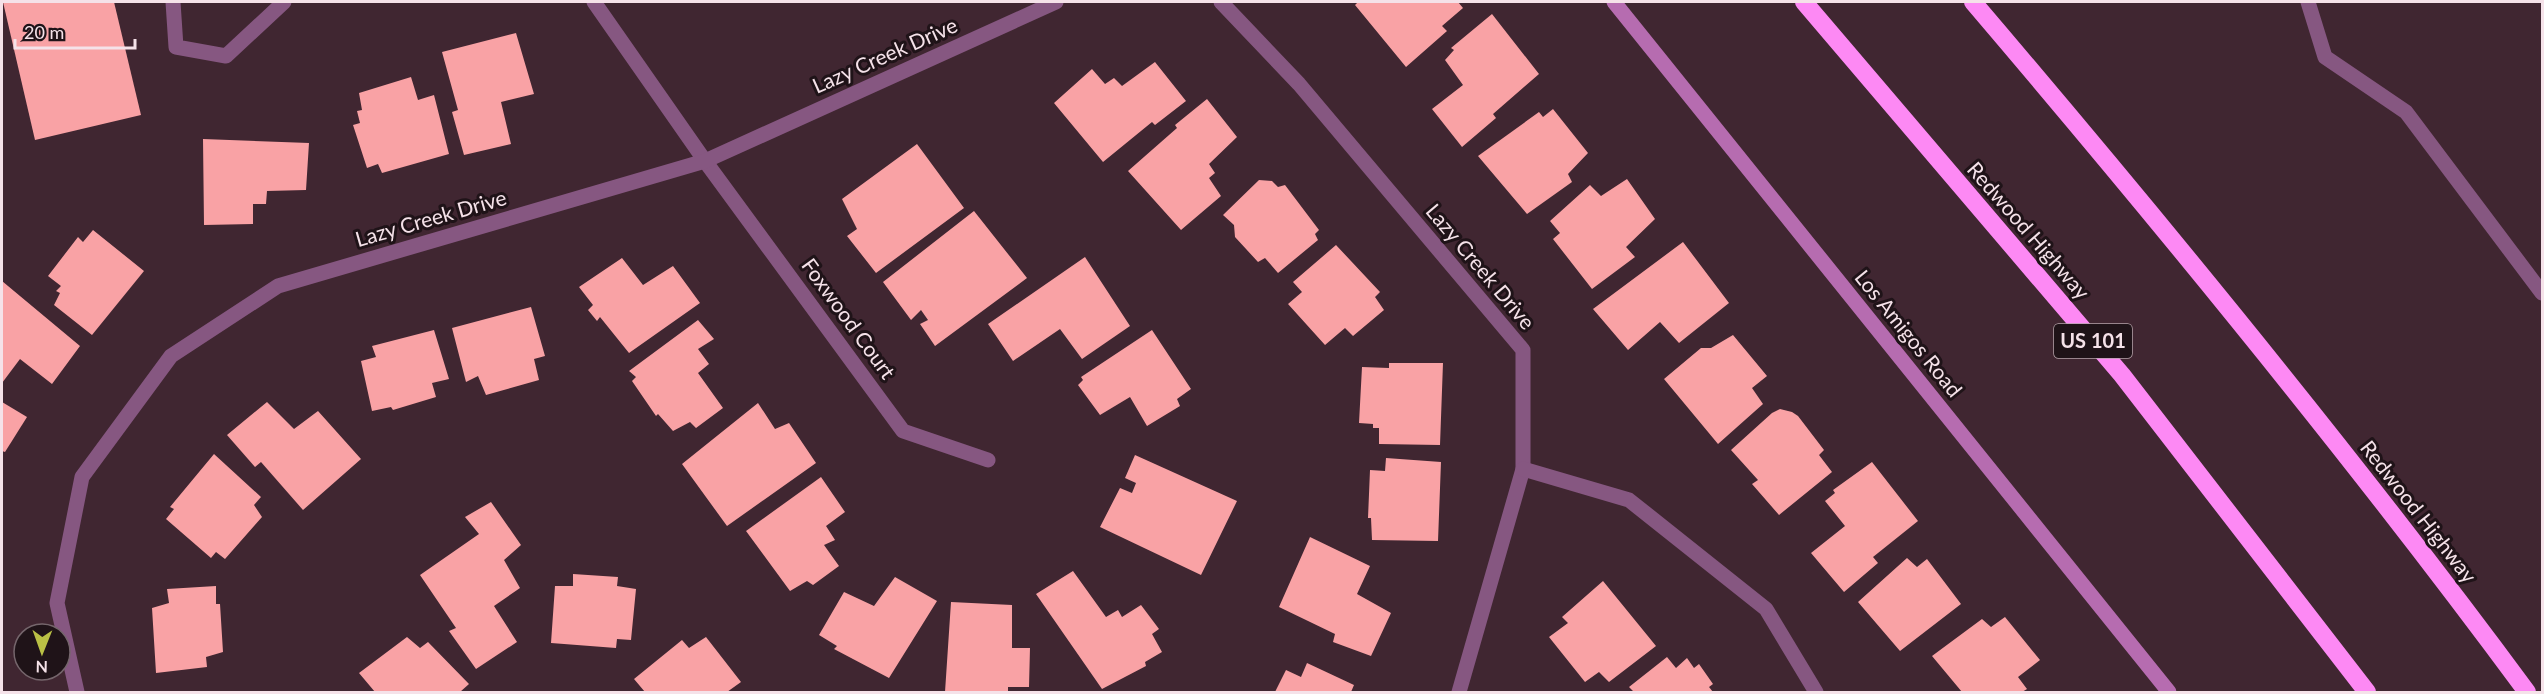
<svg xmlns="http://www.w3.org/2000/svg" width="2544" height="694" font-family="Lato,sans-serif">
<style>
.building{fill:#f9a2a5}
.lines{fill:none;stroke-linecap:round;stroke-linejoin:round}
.lane{stroke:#865781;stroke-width:15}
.street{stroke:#865781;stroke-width:15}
.secondary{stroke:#b66cb0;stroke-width:15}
.highway{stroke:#fd89f4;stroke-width:18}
.labels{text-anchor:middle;stroke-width:6;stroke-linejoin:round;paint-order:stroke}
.shield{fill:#1f1318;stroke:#b5a4aa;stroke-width:1.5}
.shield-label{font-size:20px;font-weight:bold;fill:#f5e2e9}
.street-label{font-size:21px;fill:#f5e2e9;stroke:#1f1318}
</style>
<rect width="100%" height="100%" fill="#402631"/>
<g class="building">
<polygon points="3,2 114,2 141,115 35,140"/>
<polygon points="1358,2 1458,2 1463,8 1442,26 1447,31 1406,67 1355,5"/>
<polygon points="1492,14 1539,74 1493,114 1496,118 1462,147 1432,109 1463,85 1445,60 1454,50 1451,48"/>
<polygon points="516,33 534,94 501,102 511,144 464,155 452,112 458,110 442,52"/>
<polygon points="1155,62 1186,101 1155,125 1152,122 1103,162 1054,103 1092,69 1105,84 1114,78 1122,86"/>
<polygon points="411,77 418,100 434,95 449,154 382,173 378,164 367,168 353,125 360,123 357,111 362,110 359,93"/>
<polygon points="1207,99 1237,137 1209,164 1215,173 1209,178 1221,196 1181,230 1128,171 1177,128 1175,125"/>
<polygon points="1553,109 1588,153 1568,174 1572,182 1527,214 1478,156 1539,112 1543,117"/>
<polygon points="203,139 309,143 306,190 267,191 266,204 253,204 253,224 204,225"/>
<polygon points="917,144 964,208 876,273 847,236 857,229 842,199"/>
<polygon points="1627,179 1655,219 1626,247 1635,257 1592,289 1553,239 1560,233 1550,221 1590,185 1601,196"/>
<polygon points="1259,180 1272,181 1278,187 1285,185 1319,230 1315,234 1318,240 1278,273 1265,258 1258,262 1235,237 1234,225 1223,215"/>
<polygon points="974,211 1027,278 935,346 920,324 928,320 921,310 911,320 883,282"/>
<polygon points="93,230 144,271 92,335 54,305 60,293 56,291 61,286 48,276 78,237 83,242"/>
<polygon points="1683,242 1729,303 1679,343 1660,322 1628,350 1593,309"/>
<polygon points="1336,245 1380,292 1375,297 1384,310 1353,336 1345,328 1325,345 1288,304 1302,292 1293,282"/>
<polygon points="1085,257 1130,326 1082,359 1060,329 1013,361 988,324"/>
<polygon points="622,258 643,285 673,266 700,303 629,353 600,317 597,321 588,310 593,305 579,287"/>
<polygon points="2,281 80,346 52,384 20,359 2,383"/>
<polygon points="531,307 545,356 534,359 539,380 486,395 478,376 466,382 452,328"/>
<polygon points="698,320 714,339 698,349 709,364 698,373 723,408 696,428 690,422 673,431 658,414 656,416 632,381 636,377 629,371"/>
<polygon points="434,330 449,379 432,383 436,397 393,410 391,407 372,411 361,361 376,357 372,346"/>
<polygon points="1152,330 1191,389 1177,399 1180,406 1147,426 1130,397 1100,415 1078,385 1083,380 1081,377"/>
<polygon points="1733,335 1767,376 1752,388 1763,404 1718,444 1664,379 1701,348 1711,348"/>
<polygon points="1389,363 1443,363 1440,445 1379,444 1379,428 1373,428 1373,424 1359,423 1362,367 1389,368"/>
<polygon points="2,402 27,417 5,452 2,451"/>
<polygon points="267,402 294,429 318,411 361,459 303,510 261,462 255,467 227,435"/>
<polygon points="758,403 775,429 789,423 816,463 727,526 682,464"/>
<polygon points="1780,409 1792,412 1798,416 1824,450 1819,455 1832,472 1779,515 1752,484 1758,480 1731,450 1772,413"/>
<polygon points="214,454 261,497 254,505 262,517 225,559 216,552 211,558 166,519 174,509 170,507"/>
<polygon points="1135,455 1237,501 1201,575 1100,527 1120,488 1132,493 1136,483 1125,478"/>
<polygon points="1386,458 1441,462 1438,541 1372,540 1371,518 1368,518 1370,470 1385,471"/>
<polygon points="1872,462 1918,521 1873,557 1878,563 1844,592 1811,553 1845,526 1825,501 1835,493 1833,490"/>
<polygon points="821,477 845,512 826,526 835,540 824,545 839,566 813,585 807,581 790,591 746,531"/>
<polygon points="491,502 521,545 504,560 520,588 494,606 517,642 476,669 449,631 456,628 420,575 479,534 465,517"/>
<polygon points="1310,537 1370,566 1357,594 1391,613 1371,656 1333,642 1335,634 1279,607"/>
<polygon points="1907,558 1917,567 1927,559 1961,604 1900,651 1858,602"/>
<polygon points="1073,571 1106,617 1118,610 1122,617 1141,605 1159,629 1152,634 1162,652 1145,662 1146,666 1102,689 1036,594"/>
<polygon points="573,574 618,577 617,586 636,589 631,640 617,639 616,648 551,643 555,586 573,586"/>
<polygon points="895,577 937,601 889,678 834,649 837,646 819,635 844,592 874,606"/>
<polygon points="1603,581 1656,646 1609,682 1599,672 1585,682 1549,637 1568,623 1562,617"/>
<polygon points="216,586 216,604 220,604 223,652 206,657 207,667 156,673 152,608 169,603 167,589"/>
<polygon points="951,602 1012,605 1012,648 1030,648 1029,687 1008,687 1008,692 945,692"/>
<polygon points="2005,617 2040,660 2018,677 2027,689 2022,692 1962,692 1932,656 1982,619 1991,627"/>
<polygon points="407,637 420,648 428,642 469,684 460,692 375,692 359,673"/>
<polygon points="706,637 741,682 727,692 645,692 634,679 682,640 689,648"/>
<polygon points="1667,657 1676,668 1687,658 1694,668 1699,664 1713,684 1709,687 1713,692 1634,692 1629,687"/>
<polygon points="1307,663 1354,685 1351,692 1275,692 1286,670 1301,677"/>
</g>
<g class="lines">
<g class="lane">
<polyline points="173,2 176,47 226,56 284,2"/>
<polyline points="2308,2 2325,57 2406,112 2542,293"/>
</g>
<g class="street">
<polyline points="594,2 705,161 903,431 988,460"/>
<polyline points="1221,2 1299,84 1523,350 1523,469 1459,692"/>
<polyline points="1523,469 1629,500 1766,609 1816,692"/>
<polyline points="77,692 57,603 82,477 171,356 278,286 705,161 1056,2"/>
</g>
<polyline class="secondary" points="1614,2 2169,692"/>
<g class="highway">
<polyline points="1804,2 2122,375 2367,692"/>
<path d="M1973,2C2164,226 2352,455 2527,692"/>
</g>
</g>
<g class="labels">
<rect class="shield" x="2054" y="324" width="78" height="34" rx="4.5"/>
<g class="shield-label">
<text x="2093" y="348">US 101</text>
</g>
<g class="street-label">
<text transform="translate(885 56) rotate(-24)" y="7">Lazy Creek Drive</text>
<text transform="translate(431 219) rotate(-16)" y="7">Lazy Creek Drive</text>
<text transform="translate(2028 231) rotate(49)" y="7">Redwood Highway</text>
<text transform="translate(1480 267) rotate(50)" y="7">Lazy Creek Drive</text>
<text transform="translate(848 319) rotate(54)" y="7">Foxwood Court</text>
<text transform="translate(1908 334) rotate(51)" y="7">Los Amigos Road</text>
<text transform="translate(2418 512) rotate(52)" y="7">Redwood Highway</text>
</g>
</g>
<rect width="2544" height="694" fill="none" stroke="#f5e2e9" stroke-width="6"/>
<g transform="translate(42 652) rotate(181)"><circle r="28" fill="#1f1318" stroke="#75666c" stroke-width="1.5"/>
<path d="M0-4.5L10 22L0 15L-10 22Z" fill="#bac045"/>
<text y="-9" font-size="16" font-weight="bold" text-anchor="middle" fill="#f5e2e9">N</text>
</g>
<path d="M15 39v9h120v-9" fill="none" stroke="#f5e2e9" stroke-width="3"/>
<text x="24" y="39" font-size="18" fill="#f5e2e9" stroke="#1f1318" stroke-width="4.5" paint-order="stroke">20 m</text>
</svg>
